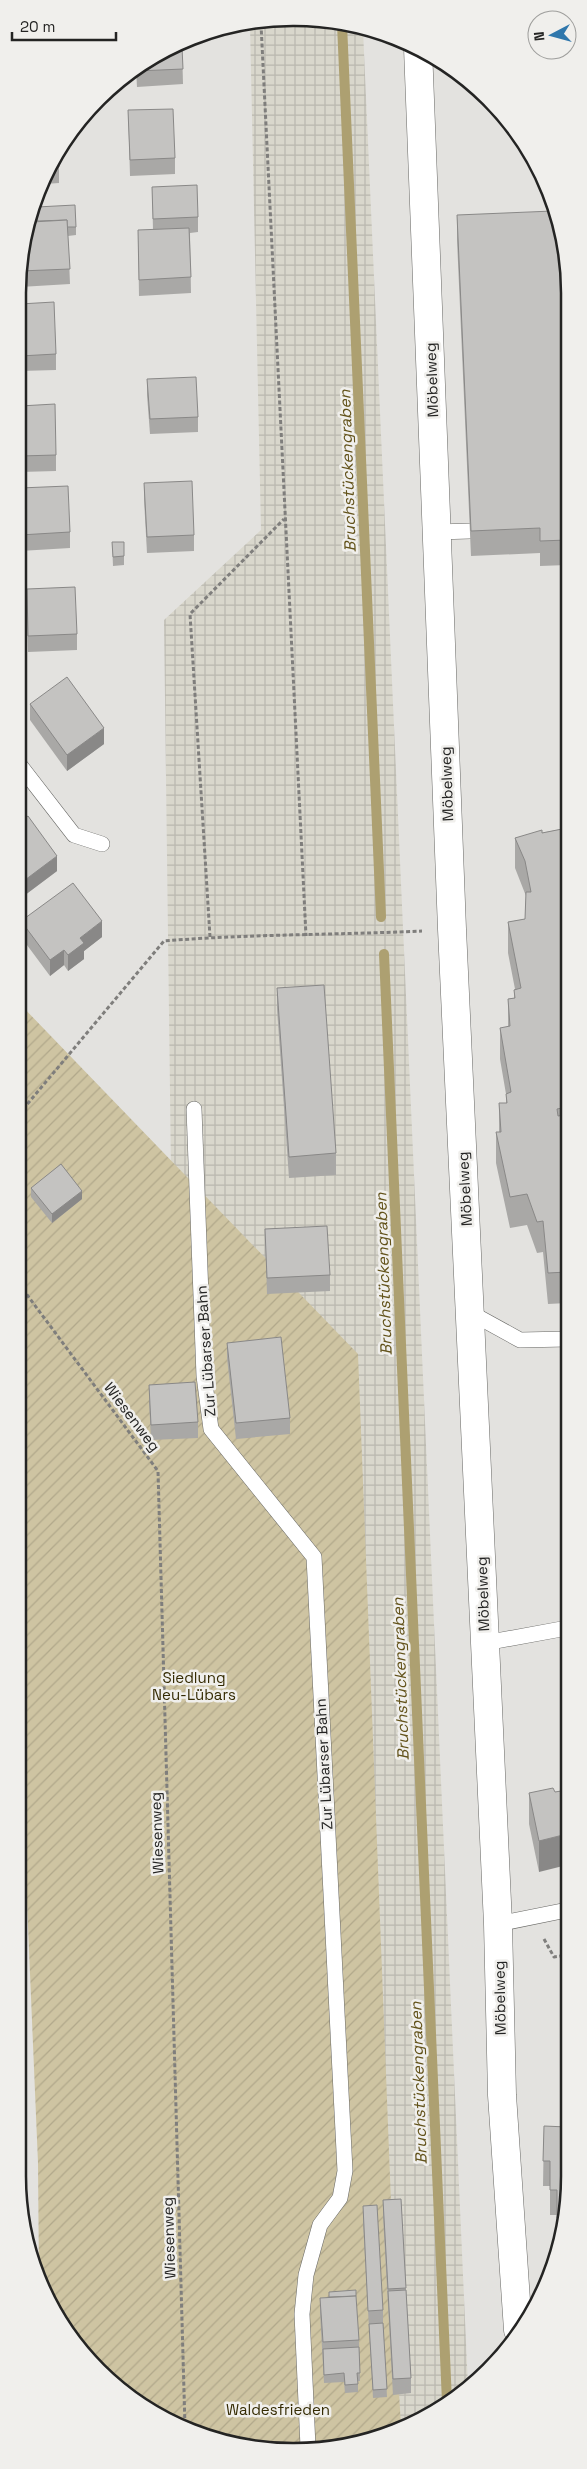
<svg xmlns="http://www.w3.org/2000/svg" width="587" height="2469" font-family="'Space Grotesk',sans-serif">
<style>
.industrial{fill:url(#industrial-grid)}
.garden{fill:url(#garden-furrows)}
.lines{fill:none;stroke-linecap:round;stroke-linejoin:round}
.stream{stroke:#ada071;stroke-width:10}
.service-casing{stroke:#686865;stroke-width:16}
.minor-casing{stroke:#686865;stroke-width:29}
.path{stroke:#7f7e7c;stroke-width:3;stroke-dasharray:4 2.5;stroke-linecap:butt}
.service{stroke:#fff;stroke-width:15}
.minor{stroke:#fff;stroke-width:28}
.wall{fill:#a9a8a6}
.shaded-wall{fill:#898887}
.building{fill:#c4c3c1;stroke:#898887}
.labels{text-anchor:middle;stroke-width:5;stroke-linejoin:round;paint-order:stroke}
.street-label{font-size:15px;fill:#242423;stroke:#f0efec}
.park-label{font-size:15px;fill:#352b03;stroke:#f0efec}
.water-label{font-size:16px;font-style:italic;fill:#62521a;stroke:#f0efec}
.rim{fill:none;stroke:#242423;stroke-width:2.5}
</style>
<defs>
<pattern id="industrial-grid" width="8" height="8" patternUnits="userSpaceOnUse" patternTransform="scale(1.25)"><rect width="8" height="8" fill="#d9d7cc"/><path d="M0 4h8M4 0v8" fill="none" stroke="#bab8af"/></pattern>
<pattern id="garden-furrows" width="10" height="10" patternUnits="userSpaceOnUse" patternTransform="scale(1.25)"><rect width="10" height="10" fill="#cec4a2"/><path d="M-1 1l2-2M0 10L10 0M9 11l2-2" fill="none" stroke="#b1a88b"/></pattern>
</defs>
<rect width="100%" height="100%" fill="#e3e2df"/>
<polygon class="industrial" points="330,20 363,30 468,2387 462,2394 382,2437 275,2451 171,1171 164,620 261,530 250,25"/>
<polygon class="garden" points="19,1003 358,1354 397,2357 401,2427 382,2437 275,2451 172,2423 86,2358 39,2282 38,2163 18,1689"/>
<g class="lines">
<g class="stream">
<polyline points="342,24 381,917"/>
<polyline points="384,954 447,2402"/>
</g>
<g class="service-casing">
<g id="service">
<polyline points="437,532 470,531"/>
<polyline points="19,764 74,835 102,844"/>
<polyline points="194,1109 204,1376 211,1429 314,1557 345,2171 340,2198 320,2225 306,2275 302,2314 308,2447"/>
<polyline points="471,1313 520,1340 567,1339"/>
<polyline points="485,1643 567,1628"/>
<polyline points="498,1924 567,1910"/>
</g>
</g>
<g class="minor-casing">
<polyline id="minor" points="418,48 452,929 498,1924 502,2095 518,2330"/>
</g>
<g class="path">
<polyline points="261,24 306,936"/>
<polyline points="210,937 190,614 284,519"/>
<path d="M19,1114L164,941C249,934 336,935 422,931"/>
<polyline points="19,1284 158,1471 185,2427"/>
<polyline points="544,1939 554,1957 567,1955"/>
</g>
<use href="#service" class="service"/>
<use href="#minor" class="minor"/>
</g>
<g class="wall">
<polygon points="182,47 183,84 137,87 136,69"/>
<polygon points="128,110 175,158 175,174 130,176"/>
<polygon points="55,155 59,167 59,183 45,184"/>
<polygon points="152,187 198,217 198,232 190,233 191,293 139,296 138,230 153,230"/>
<polygon points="457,215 567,258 567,565 540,566 540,553 471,556 457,240"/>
<polygon points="32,222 76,227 76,235 68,236 70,284 20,287 20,257"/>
<polygon points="20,304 56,354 56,370 20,371"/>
<polygon points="147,379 198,417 198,432 150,434 147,395"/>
<polygon points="20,406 56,455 56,471 20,472"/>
<polygon points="144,483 194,535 194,551 147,553 144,499"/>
<polygon points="20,488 70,532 70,548 20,551"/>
<polygon points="112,542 124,542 124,565 113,566"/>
<polygon points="27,589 77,634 77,650 28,652"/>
<polygon points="30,704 104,744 67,771 30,720"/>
<polygon points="19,822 57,871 21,898 19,896"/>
<polygon points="567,828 567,1303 548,1304 543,1252 537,1253 527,1225 510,1228 496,1163 496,1132 499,1132 499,1103 506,1103 506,1094 500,1059 500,1028 508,1027 508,999 514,998 514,990 515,989 508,953 508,922 525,919 526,896 515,868 515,838"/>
<polygon points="21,921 102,937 84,951 84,959 68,971 64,965 50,976 21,937"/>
<polygon points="277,988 336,1153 336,1175 289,1178 277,1009"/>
<polygon points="31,1188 82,1199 52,1223 31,1197"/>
<polygon points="265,1229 330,1275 330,1291 267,1294"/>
<polygon points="227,1343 290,1418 290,1434 236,1439 227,1358"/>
<polygon points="149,1385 198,1422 198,1438 151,1440 149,1401"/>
<polygon points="555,1792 539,1872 529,1824 529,1793"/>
<polygon points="544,2126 567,2212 557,2242 557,2215 550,2215 550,2186 543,2186"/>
<polygon points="401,2199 411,2378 411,2393 393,2395 383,2216 383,2200"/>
<polygon points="363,2206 383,2310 383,2323 387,2397 373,2398 363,2222"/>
<polygon points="320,2298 359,2340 360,2381 358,2381 358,2392 345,2393 344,2382 324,2383 320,2313"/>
</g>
<g class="shaded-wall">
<polygon points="104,728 104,744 67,771 67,755"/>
<polygon points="57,856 57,871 21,898 21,883"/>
<polygon points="102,921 102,937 84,951 84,959 68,971 68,955 80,938"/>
<polygon points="64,950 64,965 50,976 50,960"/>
<polygon points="82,1191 82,1199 52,1223 52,1214"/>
<polygon points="567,1834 567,1865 539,1872 539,1841"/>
</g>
<g class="building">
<polygon points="182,47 183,69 137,71 137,69"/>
<polygon points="173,109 175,158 130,160 128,110"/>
<polygon points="58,152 59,167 50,168 55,155"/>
<polygon points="197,185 198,217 153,219 152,187"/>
<polygon points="75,205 76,227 67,227 67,220 37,221 37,207"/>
<polygon points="553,211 567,258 567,540 540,541 540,528 471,531 457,215"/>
<polygon points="67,220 70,269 20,271 20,257 32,222"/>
<polygon points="189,228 191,277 139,280 138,230"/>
<polygon points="54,302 56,354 20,356 20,304"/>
<polygon points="196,377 198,417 150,419 147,379"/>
<polygon points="55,404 56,455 20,456 20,406"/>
<polygon points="192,481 194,535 147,537 144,483"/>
<polygon points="68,486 70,532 20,535 20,488"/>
<polygon points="112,542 124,542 124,556 113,557"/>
<polygon points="75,587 77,634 28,636 27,589"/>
<polygon points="67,677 104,728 67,755 30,704"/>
<polygon points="28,816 57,856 21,883 19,881 19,822"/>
<polygon points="567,828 567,1002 562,1002 564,1011 567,1011 567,1107 557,1109 558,1116 565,1115 567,1121 567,1272 548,1273 543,1221 537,1222 527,1194 510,1197 496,1132 501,1132 499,1103 507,1103 506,1094 511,1092 500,1028 510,1026 508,999 515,998 514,990 521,988 508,922 525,919 526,892 531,892 525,861 515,838 542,830 542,833"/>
<polygon points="73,883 102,921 80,938 84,943 68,955 64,950 50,960 21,921"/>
<polygon points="324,985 336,1153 289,1157 277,988"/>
<polygon points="61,1164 82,1191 52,1214 31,1188"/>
<polygon points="327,1226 330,1275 267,1278 265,1229"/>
<polygon points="281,1337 290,1418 236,1423 227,1343"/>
<polygon points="195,1382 198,1422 151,1425 149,1385"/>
<polygon points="553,1788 555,1792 567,1790 567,1834 539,1841 529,1793"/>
<polygon points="544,2126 567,2127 567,2212 563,2224 563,2219 557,2218 557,2190 550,2190 550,2161 543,2161"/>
<polygon points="401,2199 406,2288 388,2289 383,2200"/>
<polygon points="377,2205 383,2310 368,2311 363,2206"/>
<polygon points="356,2290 356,2296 329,2297 329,2292"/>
<polygon points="406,2290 411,2378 393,2379 388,2291"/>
<polygon points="356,2296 359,2340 323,2342 320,2298"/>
<polygon points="383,2323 387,2389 373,2390 369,2324"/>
<polygon points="359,2347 360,2373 357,2373 358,2384 345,2385 344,2373 324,2375 323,2349"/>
</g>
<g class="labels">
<g class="street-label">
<text transform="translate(432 380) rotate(-92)" y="5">Möbelweg</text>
<text transform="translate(447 784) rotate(-92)" y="5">Möbelweg</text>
<text transform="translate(465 1189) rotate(-93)" y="5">Möbelweg</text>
<text transform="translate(206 1351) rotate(-94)" y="5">Zur Lübarser Bahn</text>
<text transform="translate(132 1417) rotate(53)" y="5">Wiesenweg</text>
<text transform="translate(483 1594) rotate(-92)" y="5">Möbelweg</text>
<text transform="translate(324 1764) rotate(-93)" y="5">Zur Lübarser Bahn</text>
<text transform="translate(157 1833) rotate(-92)" y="5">Wiesenweg</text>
<text transform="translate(500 1998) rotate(-91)" y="5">Möbelweg</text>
<text transform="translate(169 2238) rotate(-92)" y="5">Wiesenweg</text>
</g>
<g class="park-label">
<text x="194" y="1683">Siedlung<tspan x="194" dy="17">Neu-Lübars</tspan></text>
<text x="278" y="2415">Waldesfrieden</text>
</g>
<g class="water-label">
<text transform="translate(347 471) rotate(-92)" y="6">Bruchstückengraben</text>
<text transform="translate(383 1274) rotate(-92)" y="6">Bruchstückengraben</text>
<text transform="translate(400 1679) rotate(-92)" y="6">Bruchstückengraben</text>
<text transform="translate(418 2083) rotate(-92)" y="6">Bruchstückengraben</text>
</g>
</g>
<path d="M0 0H587V2469H0ZM293 26H294A267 267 0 0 1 561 293V2176A267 267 0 0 1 294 2443H293A267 267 0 0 1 26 2176V293A267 267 0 0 1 293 26Z" fill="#f0efec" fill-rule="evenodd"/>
<path class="rim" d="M293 26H294A267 267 0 0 1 561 293V2176A267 267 0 0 1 294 2443H293A267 267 0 0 1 26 2176V293A267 267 0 0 1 293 26Z"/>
<g transform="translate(552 35) rotate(264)"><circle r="24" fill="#f0efec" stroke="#9e9e9c"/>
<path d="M0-4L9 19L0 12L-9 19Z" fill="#2f77ac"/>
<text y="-8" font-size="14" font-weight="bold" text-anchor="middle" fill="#242423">N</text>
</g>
<path d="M12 32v8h104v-8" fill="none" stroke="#242423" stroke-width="2.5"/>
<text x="20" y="32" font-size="15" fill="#242423" stroke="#f0efec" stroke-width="4" paint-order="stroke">20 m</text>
</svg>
